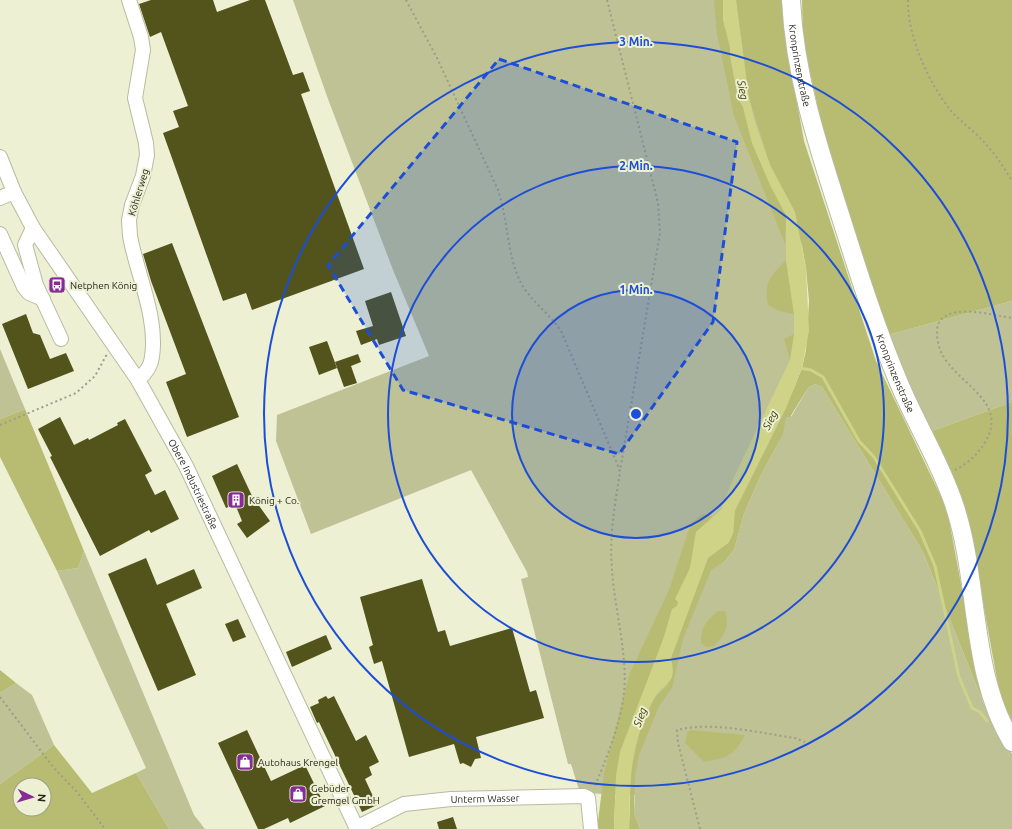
<svg xmlns="http://www.w3.org/2000/svg" width="1012" height="829" font-family="Ubuntu,sans-serif">
<style>
.green{fill:#bec295;fill-rule:evenodd}
.forest{fill:#b8bc72;fill-rule:evenodd}
.water{fill:#ced388}
.lines{fill:none;stroke-linecap:round;stroke-linejoin:round}
.stream{stroke:#ced388;stroke-width:3}
.building{fill:#52541b}
.minor-casing{stroke:#b8bb9f;stroke-width:16}
.major-casing{stroke:#b8bb9f;stroke-width:20}
.path{stroke:#9c9e89;stroke-width:2;stroke-dasharray:2 3;stroke-linecap:butt}
.minor{stroke:#fff;stroke-width:14}
.major{stroke:#fff;stroke-width:18}
.marked{fill:#1d4ed8;fill-opacity:0.2;stroke:#1d4ed8;stroke-width:3;stroke-dasharray:8 5;stroke-linejoin:round}
.ring{fill:none;stroke:#1d4ed8;stroke-width:2}
.labels{text-anchor:middle;stroke-width:4;stroke-linejoin:round;paint-order:stroke}
.street-label{font-size:10px;fill:#27281d;stroke:#edf0d3}
.poi-label{font-size:10px;fill:#27281d;stroke:#edf0d3;text-anchor:start}
.water-label{font-size:11px;font-style:italic;fill:#3d3f02;stroke:#edf0d3}
.centre{fill:#1d4ed8;stroke:#edf0d3;stroke-width:2}
.ring-label{font-size:12px;text-anchor:middle;font-weight:bold;fill:#1d4ed8;stroke:#edf0d3;stroke-width:4;stroke-linejoin:round;paint-order:stroke}
</style>
<rect width="100%" height="100%" fill="#edf0d3"/>
<g class="green">
<path d="M293,0H742L802,225L791,417L808,388L815,384L822,387L923,552L983,702L1012,754V829H640L634,813L635,795L580,793L571,764H568L521,579L528,577L527,572L471,470L311,534L276,441L277,415L429,356L393,270L328,99ZM783,434L760,477L744,514L734,550L724,562L717,566L757,480Z"/>
<polygon points="1012,301 1012,402 929,432 888,335"/>
<polygon points="0,349 25,409 0,419"/>
<polygon points="84,551 194,815 205,829 169,829 136,773 146,768 57,571 78,568"/>
<polygon points="16,683 32,695 54,745 0,784 0,693"/>
</g>
<g class="forest">
<polygon points="714,0 723,0 723,20 730,47 730,56 738,98 743,107 752,143 771,187 786,215 785,244 734,116 717,34"/>
<polygon points="736,0 784,0 786,42 804,141 876,361 947,509 983,702 923,552 822,387 815,384 808,388 790,417 786,417 783,434 760,477 744,514 734,550 724,562 711,570 683,639 672,688 659,706 639,755 635,775 634,813 640,829 629,829 631,770 640,731 655,697 668,685 671,658 708,558 728,543 733,533 735,511 786,408 802,368 806,350 809,301 806,268 802,246 798,232 795,212 770,165 749,98"/>
<polygon points="802,0 1012,0 1012,301 888,335 827,149 803,40"/>
<path d="M786,260L794,314L779,311L768,305C764,281 770,277 786,260Z"/>
<polygon points="794,334 790,360 784,339"/>
<polygon points="1012,402 1012,721 1000,696 969,525 929,432"/>
<polygon points="25,409 84,551 78,568 57,571 0,457 0,419"/>
<polygon points="708,514 712,517 696,532 690,568 682,587 677,606 672,610 664,637 620,752 616,776 614,829 597,829 604,773 629,675 669,590 691,523 701,515"/>
<path d="M718,611H725C730,627 725,634 714,646L706,647L701,643C700,628 707,620 718,611Z"/>
<polygon points="0,670 16,683 0,693"/>
<path d="M690,730L745,735C734,757 725,758 704,762L685,743L687,733Z"/>
<path d="M54,745L92,793L136,773L169,829H0V784ZM20,785H44V809H20Z"/>
</g>
<path class="water" d="M723,0H736L749,98L755,122L770,165L795,212L806,268L809,331L802,368L786,408L735,510L733,533L728,543L708,558L671,658C677,684 667,680 655,697C649,706 643,721 640,731C629,763 630,796 629,829H614L616,776L620,752L664,637L672,609L677,606L678,602L675,599L690,568L696,532L721,510L733,479L790,360L794,335V314L786,260V215L771,187L752,143L743,107L738,98L730,56V47L723,20Z"/>
<g class="lines">
<polyline class="stream" points="799,368 811,370 823,377 859,441 874,457 920,531 935,566 959,677 972,708 980,712 987,721"/>
</g>
<g class="building">
<polygon points="151,0 213,0 217,12 250,0 265,0 293,75 303,72 310,91 301,94 364,269 252,310 246,293 223,301 163,133 179,127 173,111 188,106 161,32 150,37 139,4"/>
<polygon points="172,243 239,417 187,437 166,382 186,374 151,281 143,254"/>
<polygon points="391,292 406,336 379,345 377,339 361,345 356,331 373,326 365,301"/>
<polygon points="26,314 33,333 40,335 50,359 66,353 74,371 28,389 2,324"/>
<polygon points="327,341 337,368 319,375 309,347"/>
<polygon points="358,354 361,362 351,366 357,383 344,387 335,362"/>
<polygon points="60,417 74,445 88,438 89,440 118,425 117,423 125,419 152,471 145,475 155,495 165,490 179,519 151,533 149,530 100,556 50,457 52,456 38,429"/>
<polygon points="237,464 252,496 270,521 247,538 237,524 242,521 235,504 226,508 212,476"/>
<polygon points="146,558 157,585 194,569 202,588 166,604 196,675 158,691 108,574"/>
<polygon points="422,579 438,632 445,630 450,646 512,628 530,692 536,690 544,718 476,737 481,758 475,759 471,767 463,763 460,764 454,744 409,757 382,661 374,664 369,647 373,645 360,597"/>
<polygon points="238,619 246,637 233,642 225,624"/>
<polygon points="326,635 332,649 292,667 286,652"/>
<polygon points="326,696 328,699 334,696 356,741 366,735 379,762 369,767 372,775 365,779 377,805 362,812 319,722 317,723 310,707 319,703 318,700"/>
<polygon points="247,730 271,781 305,765 325,806 290,823 288,818 264,829 258,829 218,743"/>
<polygon points="453,817 457,829 439,829 437,822"/>
</g>
<g class="lines">
<g class="minor-casing">
<g id="minor">
<path d="M129,0L141,37L143,50L135,98L146,143L147,155L143,176L132,205L129,220L130,236C137,275 158,317 152,357C151,367 145,374 138,380"/>
<path id="s1" d="M0,157L14,192L33,228L138,380L186,466L357,829"/>
<polyline points="0,198 14,192"/>
<polyline points="33,228 25,245 36,285 61,339"/>
<polyline points="0,234 24,287 29,293 43,299"/>
<path id="s2" d="M356,828L404,804L451,799L584,796L588,798L591,829"/>
</g>
</g>
<g class="major-casing">
<g id="major">
<path id="s3" d="M791,0C795,79 819,149 843,224C860,278 877,331 899,383C916,424 940,462 954,504C980,581 969,671 1012,742"/>
</g>
</g>
<g class="path">
<path d="M406,0L437,58L498,190C508,219 507,256 521,283C531,302 551,314 562,333L618,466L620,472C615,504 609,536 612,569C614,607 628,655 624,692C621,723 606,760 594,788"/>
<polyline points="607,0 658,203 660,233 620,471"/>
<path d="M908,0C907,36 929,84 952,112C959,120 969,127 977,135C991,148 1002,164 1012,181"/>
<polyline points="0,425 76,393 95,376 107,354"/>
<path d="M955,470C967,464 977,455 984,444C1011,402 958,385 942,354C939,348 937,340 937,333C936,299 992,315 1012,318"/>
<polyline points="0,697 53,767 77,792 105,829"/>
<path d="M700,829L678,743L677,730C712,721 759,733 795,738L805,742"/>
</g>
<use href="#minor" class="minor"/>
<use href="#major" class="major"/>
</g>
<path class="marked" d="M499,59L737,142L713,322L619,454L403,390L328,265Z"/>
<circle cx="636" cy="414" r="124" fill="#1d4ed8" fill-opacity=".12"/>
<g class="ring">
<circle cx="636" cy="414" r="124"/>
<circle cx="636" cy="414" r="248"/>
<circle cx="636" cy="414" r="372"/>
</g>
<defs>
<g id="bus-square" transform="scale(0.9)"><rect x="-9" y="-9" width="18" height="18" rx="4" fill="#872b97" stroke="#edf0d3"/><path d="M-5-6H5V4H4V6H2V4H-2V6H-4V4H-5ZM-3.5-4V0h7V-4ZM-3.5 1.2v1.5H-2V1.2ZM2 1.2v1.5H3.5V1.2Z" fill="#fff"/></g>
<g id="building-square" transform="scale(0.9)"><rect x="-9" y="-9" width="18" height="18" rx="4" fill="#872b97" stroke="#edf0d3"/><path d="M-4-6H4V6H1V3H-1V6H-4ZM-2.5-4.3h1.7v1.8h-1.7ZM.8-4.3h1.7v1.8H.8ZM-2.5-1h1.7V.8h-1.7ZM.8-1h1.7V.8H.8Z" fill="#fff"/></g>
<g id="shop-square" transform="scale(0.9)"><rect x="-9" y="-9" width="18" height="18" rx="4" fill="#872b97" stroke="#edf0d3"/><path d="M-5-2.5h2.3a2.7 3.5 0 0 1 5.4 0H5L5.5 6h-11ZM-1.5-2.5h3a1.5 2.3 0 0 0-3 0Z" fill="#fff"/></g>
</defs>
<g fill-rule="evenodd">
<use href="#bus-square" x="57" y="285"/>
<use href="#building-square" x="236" y="500"/>
<use href="#shop-square" x="245" y="762"/>
<use href="#shop-square" x="298" y="794"/>
</g>
<g class="labels">
<g class="street-label">
<text dy="4" stroke="none"><textPath href="#s3" startOffset="66">Kronprinzenstraße</textPath></text>
<text transform="translate(138 192) rotate(-73)" y="4">Köhlerweg</text>
<text dy="4" stroke="none"><textPath href="#s3" startOffset="389">Kronprinzenstraße</textPath></text>
<text dy="4" stroke="none"><textPath href="#s1" startOffset="381">Obere Industriestraße</textPath></text>
<text dy="4" stroke="none"><textPath href="#s2" startOffset="135">Unterm Wasser</textPath></text>
</g>
<g class="poi-label">
<text x="70" y="289">Netphen König</text>
<text x="249" y="504">König + Co.</text>
<text x="258" y="766">Autohaus Krengel</text>
<text x="311" y="792">Gebüder<tspan x="311" dy="12">Gremgel GmbH</tspan></text>
</g>
<g class="water-label">
<text transform="translate(743 90) rotate(80)" y="4">Sieg</text>
<text transform="translate(770 420) rotate(-63)" y="4">Sieg</text>
<text transform="translate(640 717) rotate(-70)" y="4">Sieg</text>
</g>
</g>
<circle cx="636" cy="414" r="6" class="centre"/>
<g class="ring-label">
<text x="636" y="46">3 Min.</text>
<text x="636" y="170">2 Min.</text>
<text x="636" y="294">1 Min.</text>
</g>
<g transform="translate(32 797) rotate(95)"><circle r="19" fill="#edf0d3" stroke="#9ea08a"/>
<path d="M0-3L7 15L0 10L-7 15Z" fill="#872b97"/>
<text y="-6" font-size="11" font-weight="bold" text-anchor="middle" fill="#27281d">N</text>
</g>
</svg>
